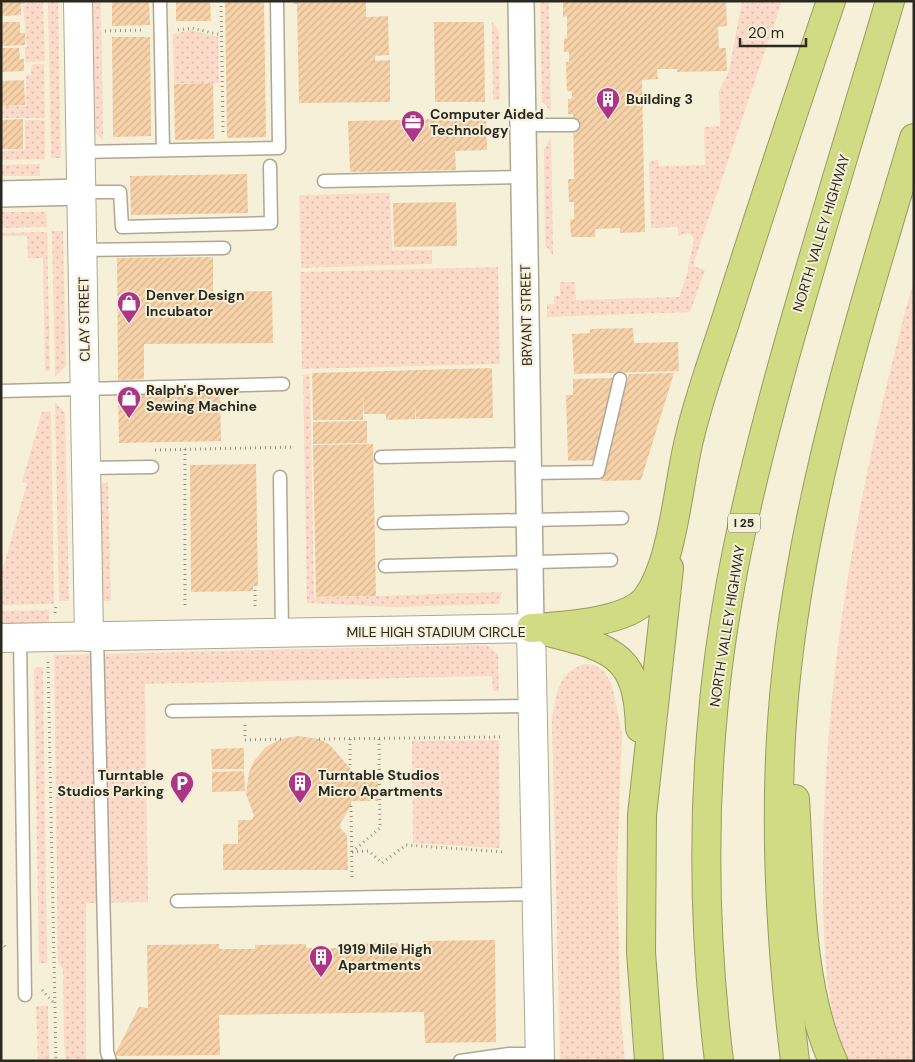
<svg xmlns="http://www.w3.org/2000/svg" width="915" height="1062" font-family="'DM Sans',sans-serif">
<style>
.green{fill:url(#green-dots)}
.building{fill:url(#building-hatch)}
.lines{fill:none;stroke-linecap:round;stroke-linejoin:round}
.service-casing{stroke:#aea791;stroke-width:15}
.minor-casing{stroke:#aea791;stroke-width:28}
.tertiary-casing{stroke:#aea791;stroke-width:30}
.motorway-casing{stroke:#969c60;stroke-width:30}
.path{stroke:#959080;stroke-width:3;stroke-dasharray:1 4;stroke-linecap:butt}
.service{stroke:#fff;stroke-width:12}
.minor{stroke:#fff;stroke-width:25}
.tertiary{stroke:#fff;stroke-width:28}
.motorway{stroke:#d0db83;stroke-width:28}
.labels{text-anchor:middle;stroke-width:4;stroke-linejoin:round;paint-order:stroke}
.shield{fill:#f7f0d9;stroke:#686458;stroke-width:1}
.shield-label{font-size:12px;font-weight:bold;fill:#2b2820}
.poi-label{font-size:14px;font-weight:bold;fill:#2b2820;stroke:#f7f0d9;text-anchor:start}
.street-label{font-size:14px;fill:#2b2820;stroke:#f7f0d9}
</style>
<defs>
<pattern id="green-dots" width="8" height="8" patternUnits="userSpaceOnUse" patternTransform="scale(1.25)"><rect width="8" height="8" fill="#fbdac9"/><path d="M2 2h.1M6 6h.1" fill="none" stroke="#d7bbac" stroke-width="1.8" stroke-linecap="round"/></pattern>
<pattern id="building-hatch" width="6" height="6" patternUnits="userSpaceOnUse" patternTransform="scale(1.25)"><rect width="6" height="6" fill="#f7d2a9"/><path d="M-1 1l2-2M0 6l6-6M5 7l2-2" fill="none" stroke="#d4b491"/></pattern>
</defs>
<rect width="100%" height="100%" fill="#f7f0d9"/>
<g class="green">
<polygon points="26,1 43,1 45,61 25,62 25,48 27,47 23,5 26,5"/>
<polygon points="48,1 58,1 61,158 51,158"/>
<polygon points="91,1 101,1 103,140 93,131"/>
<polygon points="540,1 549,1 551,112 542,101"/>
<polygon points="742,1 782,1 694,262 694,266 705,270 690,312 547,317 547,304 554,304 554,296 560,296 560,282 575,282 576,300 679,297 687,274 694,238 688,233 678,236 678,227 651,228 649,161 658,160 659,166 705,165 704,127 720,126 719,91 729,71"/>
<polygon points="492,22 499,31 500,100 493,100"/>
<polygon points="191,30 218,37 219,83 174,83 173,34"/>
<polygon points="34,64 44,64 45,118 1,118 1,106 26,106 26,75 31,75 31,66"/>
<polygon points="25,120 45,120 45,159 1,160 1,151 25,150"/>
<polygon points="551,138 553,255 545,245 544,149"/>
<polygon points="40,164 40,176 1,176 1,165"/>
<polygon points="390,193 392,250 432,250 432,264 301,268 299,195"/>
<polygon points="1,212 46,212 47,227 1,228"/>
<polygon points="63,231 66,366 55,377 52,231"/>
<polygon points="47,232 50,371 45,371 43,258 28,258 27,236 1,236 1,233"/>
<polygon points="498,267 500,364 302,369 300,272"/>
<path d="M914,279V1061H849C826,1022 824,946 823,901C820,688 858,483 914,279Z"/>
<polygon points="310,374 314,598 502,592 499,604 394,607 307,603 303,375"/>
<polygon points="55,402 65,413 69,601 59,601"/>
<polygon points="51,411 54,604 1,605 1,576 27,483 22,482 42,412"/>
<polygon points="108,482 111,601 100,601 98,485"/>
<polygon points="49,610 49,623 1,624 1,611"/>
<polygon points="486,645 498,654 499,691 493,691 492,676 145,684 148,902 86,903 86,1061 66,1061 64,1043 63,969 58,962 54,655"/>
<path d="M584,664L594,665L604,671L612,685L622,733L617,873L621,1020L625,1061H560L552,719C557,694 556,674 584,664Z"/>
<polygon points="43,667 47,963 39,963 34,668"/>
<polygon points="499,740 500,848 413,843 412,741"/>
<polygon points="36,1006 48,1006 49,1061 38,1061"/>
</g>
<g class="building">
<polygon points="1,1 25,1 25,4 21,4 21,15 1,16"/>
<polygon points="112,1 149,1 150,25 112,26"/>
<polygon points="176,1 210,1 211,21 176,21"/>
<polygon points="225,1 264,1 266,137 227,138"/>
<polygon points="294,1 366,1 366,17 388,16 389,55 375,56 375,61 390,60 390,102 299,103 297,4 293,4"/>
<polygon points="563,1 726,1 727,26 718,27 719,48 726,48 727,71 677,72 677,69 657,69 658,79 642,80 645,232 620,233 620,228 595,229 595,237 571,237 570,220 574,219 574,202 569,202 568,179 574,179 573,114 568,114 568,99 572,99 572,91 567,91 566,62 569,62 569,52 564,52 564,38 567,38 567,16 563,17"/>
<polygon points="1,22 20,22 20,33 25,33 25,45 1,46"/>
<polygon points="434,22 484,22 485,102 435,102"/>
<polygon points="112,37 150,37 151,136 113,137"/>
<polygon points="1,48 19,48 20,59 24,59 24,71 1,72"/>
<polygon points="24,80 25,105 1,106 1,81"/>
<polygon points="213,83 214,139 175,140 174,84"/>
<polygon points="486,118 487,150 455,151 456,170 350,172 348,121"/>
<polygon points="23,119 23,149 1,149 1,120"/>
<polygon points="247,174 248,213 131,215 130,176"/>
<polygon points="456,202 457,246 394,247 393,203"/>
<polygon points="213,257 213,292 272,291 273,343 144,344 144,379 118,380 117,258"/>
<polygon points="633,328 634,343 678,342 679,371 574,374 572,334 590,333 590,329"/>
<polygon points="492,368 493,418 416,419 415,405 415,419 386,420 386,414 364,414 363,397 363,420 313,420 312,373"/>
<polygon points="674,373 641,480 601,481 629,374"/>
<polygon points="613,378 597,460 568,461 566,395 573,395 573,379"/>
<polygon points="220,392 221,441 119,443 118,394"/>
<polygon points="367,421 367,443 313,444 313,422"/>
<polygon points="373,444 376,596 316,597 313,445"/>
<polygon points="256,464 258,586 253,586 253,591 191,592 190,465"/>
<polygon points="298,736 319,739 330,745 350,768 351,776 378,776 378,801 351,801 351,806 340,824 340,828 347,835 348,870 223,870 223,844 238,844 238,820 252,820 254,816 246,794 249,772 254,761 266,747 281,739"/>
<polygon points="244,748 244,769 212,769 211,749"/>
<polygon points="244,771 245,791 212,792 212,772"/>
<polygon points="495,940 496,1042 425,1043 424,1012 219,1015 220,1055 114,1056 139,1007 148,1008 147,945 219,944 219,949 255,949 255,945 306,944 306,948 348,948 348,944 398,943 398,947 423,947 423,941"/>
</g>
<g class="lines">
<g class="service-casing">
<g id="service">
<polyline points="160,1 163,150"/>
<polyline points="523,125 573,125"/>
<polyline points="81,152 279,148 277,1"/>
<polyline points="324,181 524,177"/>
<polyline points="81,192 120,192 122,227 271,223 270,166"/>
<polyline points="82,250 224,248"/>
<polyline points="1,391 283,384"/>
<polyline points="381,457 528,454"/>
<polyline points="86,468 152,467"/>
<polyline points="529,473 598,472 620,379"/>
<polyline points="280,477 282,633"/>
<polyline points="384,523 622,518"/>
<polyline points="385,566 611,560"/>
<polyline points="97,637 107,1052 110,1061"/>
<polyline points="20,638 25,995"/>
<polyline points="172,711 533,706"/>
<polyline points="177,901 537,894"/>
<polyline points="460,1061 509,1054 540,1054"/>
</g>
</g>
<g class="minor-casing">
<g id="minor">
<polyline points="521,1 531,628"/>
<polyline points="1,194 81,192"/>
</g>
</g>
<g class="tertiary-casing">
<g id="tertiary">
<polyline points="78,1 89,637"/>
<polyline points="1,638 531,628 540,1061"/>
</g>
</g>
<g class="motorway-casing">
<g id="motorway">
<path d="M531,628C561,626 626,623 646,599C674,563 678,481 690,436C700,393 716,352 729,310C762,206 796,104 831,1"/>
<path d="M552,633C616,649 638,658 640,728"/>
<path d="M795,799C800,879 799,987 833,1061"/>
<polyline points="649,1061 641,952 642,815 669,568"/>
<path d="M719,1061C705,946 702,828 713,713C723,596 751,480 782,367C816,244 854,123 890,1"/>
<path d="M795,1061C781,948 774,836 782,722C796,521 857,330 914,138"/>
</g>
</g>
<g class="path">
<polyline points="221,1 223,133"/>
<polyline points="178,30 192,28 221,35"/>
<polyline points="105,31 144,30"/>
<polyline points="185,449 185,607"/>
<polyline points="155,450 295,447"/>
<polyline points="255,606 255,586"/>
<polyline points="55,613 56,606"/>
<polyline points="48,662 56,1061"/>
<polyline points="245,725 245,740 281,739"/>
<polyline points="319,739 502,737"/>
<polyline points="350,739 350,768"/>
<polyline points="351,806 352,880"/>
<polyline points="352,852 369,851 382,863 406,845 505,852"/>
<polyline points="352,852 380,828 379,739"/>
<polyline points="1,942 7,949"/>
<polyline points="42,990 53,1002"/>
</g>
<use href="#service" class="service"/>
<use href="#minor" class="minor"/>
<use href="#tertiary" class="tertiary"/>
<use href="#motorway" class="motorway"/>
</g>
<defs>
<g id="building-pin" transform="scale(1.25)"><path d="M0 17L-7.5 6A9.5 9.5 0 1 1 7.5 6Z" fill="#ae3488" stroke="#f7f0d9"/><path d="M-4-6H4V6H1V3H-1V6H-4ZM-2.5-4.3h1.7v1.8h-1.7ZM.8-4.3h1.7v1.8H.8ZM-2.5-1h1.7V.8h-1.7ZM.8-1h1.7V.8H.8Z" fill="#fff"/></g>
<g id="office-pin" transform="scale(1.25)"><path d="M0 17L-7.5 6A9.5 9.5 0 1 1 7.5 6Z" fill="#ae3488" stroke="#f7f0d9"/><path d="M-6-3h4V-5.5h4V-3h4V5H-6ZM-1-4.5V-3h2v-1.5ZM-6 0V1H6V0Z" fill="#fff"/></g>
<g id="shop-pin" transform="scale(1.25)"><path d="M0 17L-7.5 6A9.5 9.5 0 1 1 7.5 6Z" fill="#ae3488" stroke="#f7f0d9"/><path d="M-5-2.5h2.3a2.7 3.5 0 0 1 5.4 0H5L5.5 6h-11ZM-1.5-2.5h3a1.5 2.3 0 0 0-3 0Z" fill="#fff"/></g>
<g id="parking-pin" transform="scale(1.25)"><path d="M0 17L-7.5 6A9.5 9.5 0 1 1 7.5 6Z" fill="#ae3488" stroke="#f7f0d9"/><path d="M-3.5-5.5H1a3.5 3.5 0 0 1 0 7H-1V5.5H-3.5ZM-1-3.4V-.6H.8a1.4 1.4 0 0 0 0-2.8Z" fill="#fff"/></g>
</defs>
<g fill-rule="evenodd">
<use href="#building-pin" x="608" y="99"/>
<use href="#office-pin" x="413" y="122"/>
<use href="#shop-pin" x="129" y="303"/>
<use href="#shop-pin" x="129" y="398"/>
<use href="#parking-pin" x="182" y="783"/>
<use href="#building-pin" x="300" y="783"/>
<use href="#building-pin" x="321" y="957"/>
</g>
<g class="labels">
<rect class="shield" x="728" y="513.5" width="32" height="19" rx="4"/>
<g class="shield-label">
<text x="744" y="527">I 25</text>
</g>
<g class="poi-label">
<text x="626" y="104">Building 3</text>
<text x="430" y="119">Computer Aided<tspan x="430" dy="16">Technology</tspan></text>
<text x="146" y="300">Denver Design<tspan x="146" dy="16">Incubator</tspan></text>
<text x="146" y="395">Ralph's Power<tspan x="146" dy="16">Sewing Machine</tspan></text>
<text x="164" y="780" text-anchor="end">Turntable<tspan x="164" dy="16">Studios Parking</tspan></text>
<text x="318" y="780">Turntable Studios<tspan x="318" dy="16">Micro Apartments</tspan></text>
<text x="338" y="954">1919 Mile High<tspan x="338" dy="16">Apartments</tspan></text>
</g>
<g class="street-label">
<text transform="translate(821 233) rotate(-73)" y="5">NORTH VALLEY HIGHWAY</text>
<text transform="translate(526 315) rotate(-91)" y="5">BRYANT STREET</text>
<text transform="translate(84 319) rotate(-91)" y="5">CLAY STREET</text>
<text transform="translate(727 626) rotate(-81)" y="5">NORTH VALLEY HIGHWAY</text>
<text x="436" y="637">MILE HIGH STADIUM CIRCLE</text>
</g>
</g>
<rect width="915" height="1062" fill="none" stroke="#2b2820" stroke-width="5"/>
<path d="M740 38v8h66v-8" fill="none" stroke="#2b2820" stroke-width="2.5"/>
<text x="748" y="38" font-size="15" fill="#2b2820" stroke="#f7f0d9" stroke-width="4" paint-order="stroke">20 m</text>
</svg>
